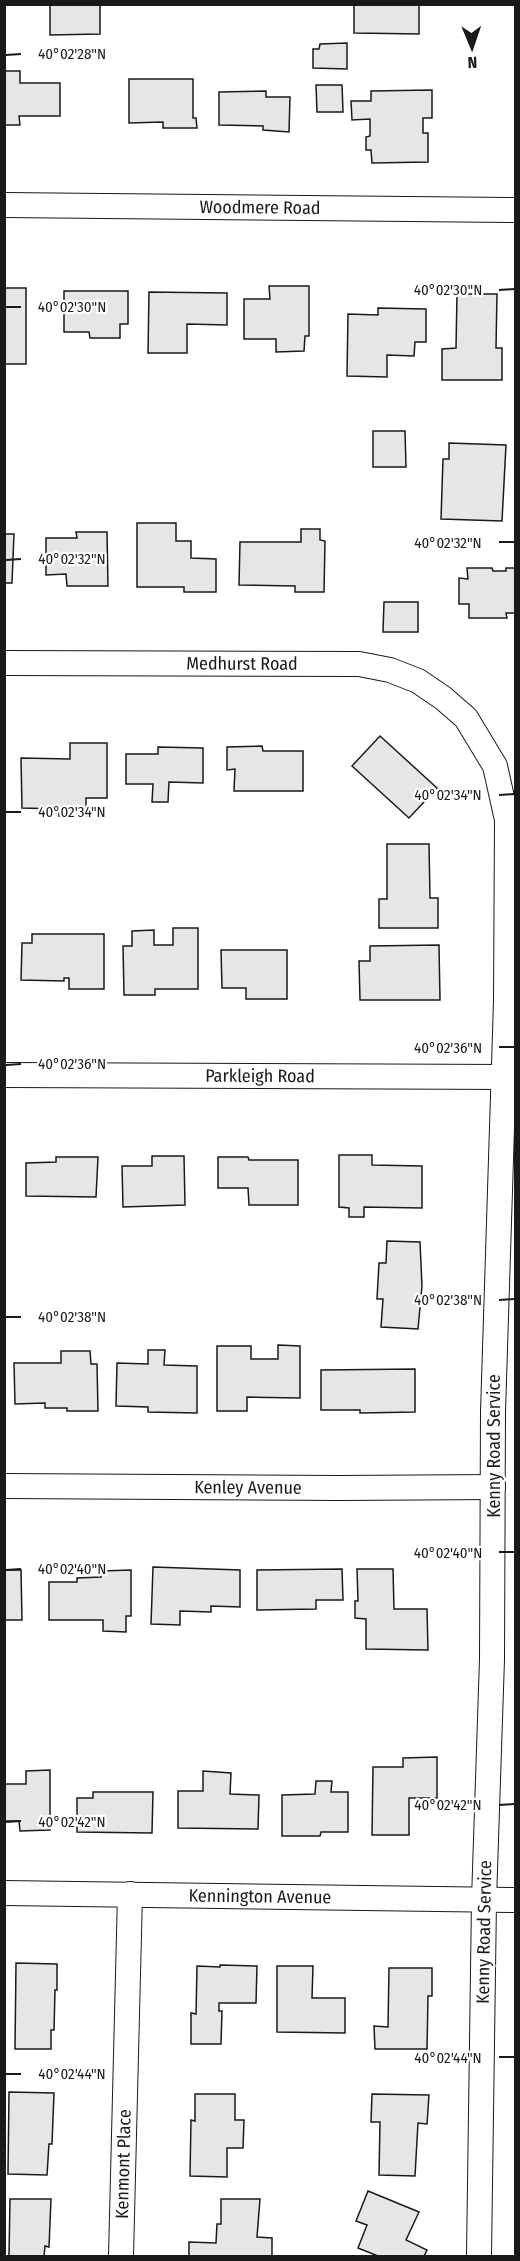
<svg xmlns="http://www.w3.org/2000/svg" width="520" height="2261" font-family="'Fira Sans Condensed',sans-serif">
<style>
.building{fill:#e6e6e6;stroke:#1a1a1a;stroke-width:1.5}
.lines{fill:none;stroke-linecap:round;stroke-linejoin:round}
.minor-casing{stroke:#1a1a1a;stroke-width:26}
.minor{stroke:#fff;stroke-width:24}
.ticks{fill:none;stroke:#1a1a1a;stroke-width:2}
.labels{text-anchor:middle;stroke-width:4.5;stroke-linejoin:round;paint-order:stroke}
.street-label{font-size:18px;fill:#1a1a1a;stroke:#fff}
.ticks-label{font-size:15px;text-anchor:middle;fill:#1a1a1a;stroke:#fff;stroke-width:4.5;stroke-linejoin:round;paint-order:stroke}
</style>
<rect width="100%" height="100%" fill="#fff"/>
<g class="building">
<polygon points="50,4 100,4 100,34 50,35"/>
<polygon points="354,4 419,4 419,34 354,33"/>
<polygon points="347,43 347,69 313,68 313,49 319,49 320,44"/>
<polygon points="4,71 20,71 20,83 60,83 60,116 19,116 20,125 4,125"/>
<polygon points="129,79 193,79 193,118 196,118 197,128 163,128 163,122 129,123"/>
<polygon points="316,85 342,85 343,112 317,112"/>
<polygon points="432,90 432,118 423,118 423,133 428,133 428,162 372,163 371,150 366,150 366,137 370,136 370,119 352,120 351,101 371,101 371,91"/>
<polygon points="266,91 266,97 290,97 289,132 263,130 263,126 219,125 219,92"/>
<polygon points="269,286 309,286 309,336 305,336 304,351 276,352 276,339 244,339 244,299 270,299"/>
<rect x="4" y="288" width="22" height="76"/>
<polygon points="64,291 128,291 128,324 120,324 120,338 90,338 89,332 64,332"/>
<polygon points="149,292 227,293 227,325 187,324 187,353 148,353"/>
<polygon points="457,294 497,294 496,348 502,348 502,380 442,380 442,349 456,348"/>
<polygon points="378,308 426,309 426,342 415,342 414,356 387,355 387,377 347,376 348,314 378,315"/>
<polygon points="373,431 405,431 406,467 373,467"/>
<polygon points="449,443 506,445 502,521 441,519 443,459 449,459"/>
<polygon points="137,523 176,523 176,541 191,541 191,558 216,559 216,592 184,592 184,587 137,587"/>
<polygon points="301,529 320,529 320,540 325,541 324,592 295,592 295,586 239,585 240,542 301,542"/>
<polygon points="76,532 107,532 108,586 67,586 66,574 46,575 46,538 77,538"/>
<polygon points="4,534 14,534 12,583 4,583"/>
<polygon points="467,568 492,568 493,571 506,571 506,568 516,568 516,613 506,613 507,618 469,618 469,604 459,604 459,578 468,579"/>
<polygon points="384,602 418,602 418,632 383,632"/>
<polygon points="380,736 437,788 409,818 352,766"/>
<polygon points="70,743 107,743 107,798 86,798 86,816 59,816 59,809 22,808 21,758 70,759"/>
<polygon points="262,746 263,751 303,751 303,791 234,791 235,769 227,770 227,747"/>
<polygon points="158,747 203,748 203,783 169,782 168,802 152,802 153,784 126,784 126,754 158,754"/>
<polygon points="387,844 429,844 430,898 438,898 438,928 379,928 379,899 387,899"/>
<polygon points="173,928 198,928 198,989 155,989 155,995 124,995 123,946 132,946 132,931 154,930 154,945 173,945"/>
<polygon points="32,934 104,934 104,989 69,989 69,978 64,978 64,981 21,980 22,943 32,943"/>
<polygon points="439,945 440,1000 360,1000 359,961 370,961 370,946"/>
<polygon points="221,950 287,950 287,999 246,999 246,988 222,988"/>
<polygon points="339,1155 372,1155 372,1165 422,1166 422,1208 364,1207 364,1217 349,1217 349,1208 339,1207"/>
<polygon points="152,1156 184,1156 185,1205 123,1207 122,1166 152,1166"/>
<polygon points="56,1157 98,1157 96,1197 26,1196 26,1163 56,1162"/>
<polygon points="218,1157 248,1157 249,1160 298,1160 298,1205 249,1205 248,1188 218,1188"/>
<polygon points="387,1241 420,1242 422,1286 418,1329 381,1327 383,1299 377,1299 379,1263 386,1263"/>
<polygon points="278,1345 300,1346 300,1398 247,1397 247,1411 217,1411 217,1346 251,1346 251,1359 278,1359"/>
<polygon points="148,1350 165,1350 164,1365 197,1366 197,1413 148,1412 148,1407 116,1406 117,1363 148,1364"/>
<polygon points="61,1351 90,1351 91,1364 97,1364 98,1411 67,1411 67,1408 45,1408 45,1403 15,1404 14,1363 61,1363"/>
<polygon points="415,1369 415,1412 360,1413 360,1410 321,1410 321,1370"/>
<polygon points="153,1567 240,1570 240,1607 211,1606 211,1612 180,1611 180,1625 151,1624"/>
<polygon points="342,1569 343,1600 316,1600 316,1609 257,1610 257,1570"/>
<polygon points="357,1569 393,1569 394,1609 427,1609 428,1650 366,1649 366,1619 355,1618 355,1601 358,1601"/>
<polygon points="4,1570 21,1570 22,1620 4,1620"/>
<polygon points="131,1570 131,1616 126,1616 126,1632 103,1631 103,1620 49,1620 49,1582 77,1582 77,1578 101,1577 101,1571"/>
<polygon points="437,1757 437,1798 409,1798 409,1835 372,1835 373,1767 403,1767 403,1758"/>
<polygon points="50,1770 50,1830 20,1831 19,1821 4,1821 4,1784 26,1784 26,1771"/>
<polygon points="203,1771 231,1773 230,1794 259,1795 258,1829 178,1828 178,1791 203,1791"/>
<polygon points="316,1781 332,1781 331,1792 348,1792 348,1832 321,1832 320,1836 282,1836 282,1795 315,1794"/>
<polygon points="93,1792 153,1792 152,1833 77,1832 77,1798 93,1798"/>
<polygon points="16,1963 57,1964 57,1990 55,1990 54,2030 51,2030 51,2049 15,2049"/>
<polygon points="220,1965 257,1966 256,2003 219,2003 219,2011 222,2011 221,2044 191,2044 191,2013 196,2014 197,1966 220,1967"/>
<polygon points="277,1966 313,1966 312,1998 345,1998 345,2033 277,2032"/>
<polygon points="389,1968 432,1968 432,1996 428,1996 427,2049 375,2049 374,2026 388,2027"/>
<polygon points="9,2092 54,2093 52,2144 49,2144 47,2175 8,2174"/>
<polygon points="195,2094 235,2094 235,2120 244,2120 243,2148 227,2148 227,2177 190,2176 191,2120 195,2121"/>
<polygon points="372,2094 429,2095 427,2124 418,2123 415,2176 379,2175 380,2122 371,2122"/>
<polygon points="368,2191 419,2212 406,2240 427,2250 424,2256 378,2256 358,2248 367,2225 356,2221"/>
<polygon points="10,2199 51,2199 49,2247 45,2246 44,2256 9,2256"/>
<polygon points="221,2199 260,2199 257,2237 272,2238 272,2256 189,2256 189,2242 216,2243 217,2224 221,2224"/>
</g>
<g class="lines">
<g class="minor-casing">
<g id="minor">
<path id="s1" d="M4,205L516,210"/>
<path id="s2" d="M4,663L359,664L390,670L418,681L443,698L466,718L495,766L507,820L506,1001L493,1412L492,1659L484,1900L479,2256"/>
<path id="s3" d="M4,1075L516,1077"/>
<path id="s4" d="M4,1486L339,1488L493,1487"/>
<path id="s5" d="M4,1893L516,1900"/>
<path id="s6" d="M121,2256L130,1894"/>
</g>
</g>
<use href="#minor" class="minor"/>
</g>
<path class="ticks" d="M6,55L21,54M499,290L514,289M6,307H21M499,542H514M6,560L21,559M499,795L514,794M6,812H21M499,1047H514M6,1065L21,1064M499,1300L514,1299M6,1317H21M499,1552H514M6,1570L21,1569M499,1805L514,1804M6,1822L21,1821M499,2057H514M6,2074H21"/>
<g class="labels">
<g class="street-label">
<text dy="6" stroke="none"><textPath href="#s1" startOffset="256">Woodmere Road</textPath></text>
<text dy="6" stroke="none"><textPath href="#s2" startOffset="238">Medhurst Road</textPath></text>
<text dy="6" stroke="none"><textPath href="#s3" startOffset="256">Parkleigh Road</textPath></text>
<text transform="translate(494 1446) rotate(-90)" y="6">Kenny Road Service</text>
<text dy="6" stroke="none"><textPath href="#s4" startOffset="244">Kenley Avenue</textPath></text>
<text dy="6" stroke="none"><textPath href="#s5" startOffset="256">Kennington Avenue</textPath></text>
<text transform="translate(484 1932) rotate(-89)" y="6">Kenny Road Service</text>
<text dy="6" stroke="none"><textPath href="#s6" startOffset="92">Kenmont Place</textPath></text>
</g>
</g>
<g class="ticks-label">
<text x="72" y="59">40°02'28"N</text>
<text x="448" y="295">40°02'30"N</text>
<text x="72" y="312">40°02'30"N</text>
<text x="448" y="548">40°02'32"N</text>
<text x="72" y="564">40°02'32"N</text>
<text x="448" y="800">40°02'34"N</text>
<text x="72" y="817">40°02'34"N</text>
<text x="448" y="1053">40°02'36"N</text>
<text x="72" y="1069">40°02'36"N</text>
<text x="448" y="1305">40°02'38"N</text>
<text x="72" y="1322">40°02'38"N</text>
<text x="448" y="1558">40°02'40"N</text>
<text x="72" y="1574">40°02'40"N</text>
<text x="448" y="1810">40°02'42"N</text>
<text x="72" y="1827">40°02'42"N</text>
<text x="448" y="2063">40°02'44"N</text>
<text x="72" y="2079">40°02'44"N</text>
</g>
<rect width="520" height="2261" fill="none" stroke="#1a1a1a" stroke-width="12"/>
<g transform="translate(472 48) rotate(178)" stroke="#ffffff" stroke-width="4.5" paint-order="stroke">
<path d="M0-4.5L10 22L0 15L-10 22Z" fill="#1a1a1a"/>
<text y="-9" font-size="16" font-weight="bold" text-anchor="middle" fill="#1a1a1a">N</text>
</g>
</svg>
